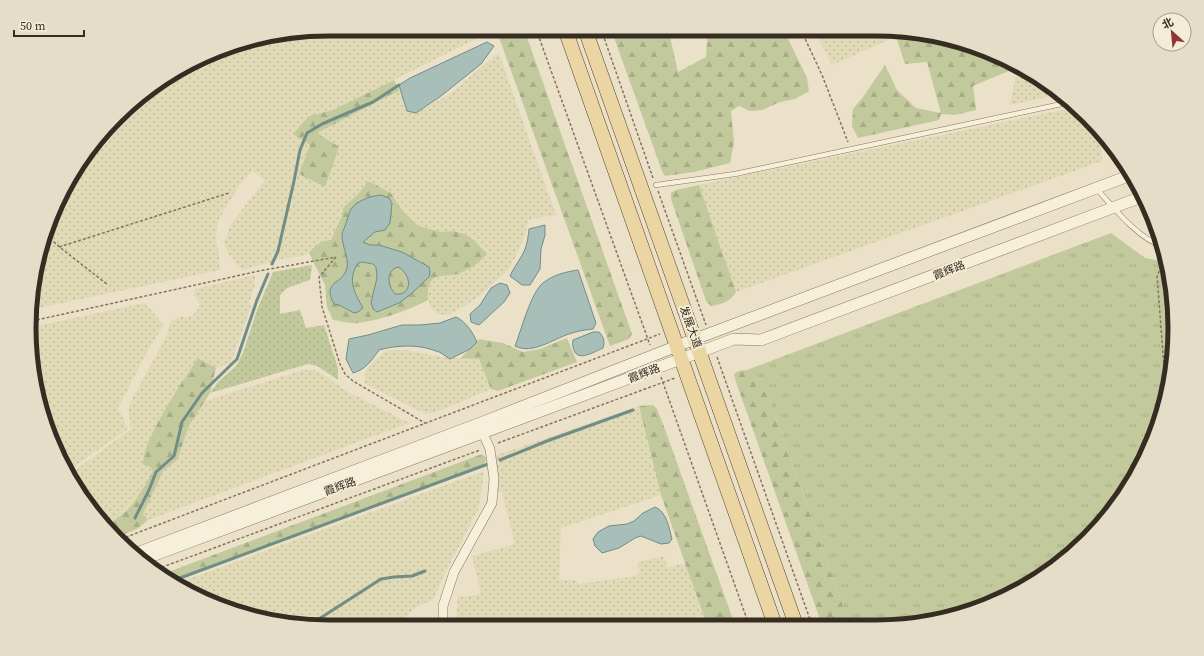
<svg xmlns="http://www.w3.org/2000/svg" width="1204" height="656" font-family="'Source Serif 4','Noto Sans SC',serif">
<style>
.farmland{fill:url(#farmland-dots)}
.grass{fill:url(#grass-tufts)}
.forest{fill:url(#forest-firs)}
.park{fill:url(#park-dots)}
.water{fill:#a8bfb9;stroke:#708d87;fill-rule:evenodd}
.lines{fill:none;stroke-linecap:round;stroke-linejoin:round}
.stream{stroke:#708d87;stroke-width:3}
.service-casing{stroke:#86745e;stroke-width:5.5}
.minor-casing{stroke:#86745e;stroke-width:10}
.tertiary-casing{stroke:#86745e;stroke-width:12}
.primary-casing{stroke:#544332;stroke-width:15}
.path{stroke:#86745e;stroke-width:1.5;stroke-dasharray:3 2;stroke-linecap:butt}
.service{stroke:#f6efda;stroke-width:4.5}
.minor{stroke:#f6efda;stroke-width:9}
.tertiary{stroke:#f6efda;stroke-width:11}
.primary{stroke:#ebd6a3;stroke-width:14}
.labels{text-anchor:middle;stroke-width:4;stroke-linejoin:round;paint-order:stroke}
.street-label{font-size:11px;fill:#372c21;stroke:#f3ecd7}
.rim{fill:none;stroke:#372c21;stroke-width:5}
</style>
<defs>
<pattern id="farmland-dots" width="8" height="8" patternUnits="userSpaceOnUse"><rect width="8" height="8" fill="#e0dab6"/><path d="M2 2h.1M6 6h.1" fill="none" stroke="#c1bb9c" stroke-width="1.8" stroke-linecap="round"/></pattern>
<pattern id="grass-tufts" width="24" height="20" patternUnits="userSpaceOnUse"><rect width="24" height="20" fill="#c2c99c"/><path d="M3 7l-1-3M5 7V3M7 7l1-3M15 17l-1-3M17 17v-4M19 17l1-3" fill="none" stroke="#a7ad86"/></pattern>
<pattern id="forest-firs" width="22" height="20" patternUnits="userSpaceOnUse"><rect width="22" height="20" fill="#c2c99c"/><path d="M5 1l3.5 6h-7zM16 11l3.5 6h-7z" fill="#a7ad86"/></pattern>
<pattern id="park-dots" width="8" height="8" patternUnits="userSpaceOnUse"><rect width="8" height="8" fill="#c2c99c"/><path d="M2 2h.1M6 6h.1" fill="none" stroke="#a7ad86" stroke-width="1.8" stroke-linecap="round"/></pattern>
</defs>
<rect width="100%" height="100%" fill="#ebe1c8"/>
<g class="farmland">
<polygon points="328,29 496,29 333,110 309,116 317,133 400,90 407,111 416,113 453,92 495,55 499,54 556,215 528,220 525,235 515,258 508,270 483,293 465,306 447,315 438,314 432,309 428,300 428,287 432,280 439,277 454,275 452,231 441,232 418,226 401,209 391,193 368,181 360,192 343,208 343,214 331,241 314,247 309,253 303,256 281,259 243,270 237,264 228,253 224,243 231,224 265,180 252,171 240,184 218,221 216,239 219,254 220,270 33,309 39,251 79,162 146,91 232,45"/>
<polygon points="814,30 894,30 897,36 832,65"/>
<polygon points="1023,68 1025,69 1061,94 1010,105 1017,69"/>
<polygon points="1077,107 1100,132 1102,161 736,292 699,185"/>
<polygon points="255,275 255,285 249,303 251,306 233,357 230,363 216,368 198,358 149,466 153,470 141,493 119,517 108,524 103,525 71,473 131,429 129,415 129,405 167,335 169,324 175,319 181,317 188,317 192,316 199,308 200,304 194,295 195,289"/>
<polygon points="145,303 164,325 148,350 118,408 128,429 69,470 52,443 30,348 32,327"/>
<polygon points="392,350 407,350 441,357 480,359 491,389 436,412 426,414 409,406 364,383 367,368 384,352"/>
<polygon points="303,370 314,370 330,379 346,391 409,423 148,520 143,514 159,478 163,471 177,460 189,426 205,401"/>
<polygon points="639,406 661,495 561,528 559,580 576,580 578,584 630,577 639,574 638,562 664,556 668,568 685,563 703,616 652,625 456,626 458,597 481,594 472,556 515,544 502,492 495,493 494,456"/>
<polygon points="484,471 479,508 442,579 434,599 418,606 396,624 396,626 309,626 250,617 179,587 175,584"/>
</g>
<polygon class="grass" points="1111,233 1145,258 1161,261 1166,259 1174,308 1172,367 1159,424 1135,477 1101,525 1042,577 972,611 915,624 850,625 765,388 754,375 747,370"/>
<g class="forest">
<polygon points="496,29 524,29 632,334 629,339 610,346"/>
<polygon points="611,29 671,29 669,32 678,72 706,57 708,29 784,30 807,78 809,91 795,99 780,102 762,110 750,111 739,106 731,111 734,142 730,163 694,172 665,176 662,171"/>
<polygon points="894,30 954,39 1005,61 1011,70 973,86 976,110 955,115 941,114 939,120 858,138 852,126 853,109 863,97 885,65 897,90 916,108 941,113 927,62 905,64"/>
<polygon points="394,80 400,90 317,133 339,147 325,187 299,174 310,145 293,134 309,116 333,110"/>
<path d="M368,181L391,193L401,209L418,226L441,232L452,231L464,234L474,240L487,254C478,264 465,273 452,275C446,276 439,275 433,279C427,284 428,293 428,300C407,311 381,320 358,323C350,324 341,321 333,320L327,307L325,285L309,253C315,245 321,241 331,240L343,214V208L360,192Z"/>
<path d="M699,185L736,292C730,302 722,304 711,306L706,301L671,199V193L676,190Z"/>
<polygon points="567,338 577,362 498,391 491,389 479,359 461,358 479,339 503,343 523,352 540,349"/>
<path d="M198,358L216,368L210,393L189,426L177,460L163,471L143,514L148,520L137,529L117,537L103,525C128,518 142,491 153,470L149,466L143,465C142,440 183,381 198,358Z"/>
<polygon points="747,370 754,375 765,388 850,625 822,625 736,382 734,374 739,371"/>
<polygon points="653,405 657,409 666,432 735,625 707,625 661,495 639,406"/>
<polygon points="482,454 486,458 485,462 480,468 172,581 163,574"/>
</g>
<polygon class="park" points="312,265 310,280 287,288 280,295 280,314 300,310 306,328 324,325 338,368 338,380 317,366 308,364 210,393 218,382 236,366 243,353 257,310 273,272"/>
<g class="water">
<polygon points="487,42 494,46 481,64 441,96 416,113 407,111 399,85 410,78"/>
<path d="M381,195L389,198L392,203L390,223L385,230L375,232L363,242L370,245H379L402,252L429,267L430,272L429,277L411,294L399,303L377,312L373,309L371,302L377,278L376,267L373,264L362,262L358,263C347,280 354,292 363,308L358,312L354,313L339,305L334,304C321,281 343,285 347,268C349,257 342,247 342,235C342,232 344,229 345,226C347,221 348,214 351,209C358,200 371,196 381,195ZM398,267C412,274 413,296 395,294C388,286 385,271 398,267Z"/>
<path d="M545,225V235L541,249L540,269L530,285H522L510,276C513,269 517,264 521,257C527,248 528,238 529,229Z"/>
<path d="M578,270L596,323L593,329C585,330 577,331 569,334C553,339 532,355 515,346C521,331 531,292 543,283C553,275 565,272 578,270Z"/>
<polygon points="500,283 507,285 510,293 504,302 479,325 471,322 470,314 480,305 491,288"/>
<path d="M456,317C466,322 472,331 477,342L470,349L450,359C445,356 441,352 436,351C418,344 397,345 379,350C372,360 365,370 353,373L346,359L349,339L368,335L402,325H420L440,323Z"/>
<path d="M593,332H599C604,337 605,342 603,348C594,352 578,362 574,350C573,346 572,344 573,340Z"/>
<path d="M655,507C667,512 669,528 672,539L669,543L661,544L641,536L635,538L619,548L602,553L595,546L593,539L598,532L609,526L627,524L634,521L643,513Z"/>
</g>
<g class="lines">
<g class="stream">
<polyline points="272,264 278,251 294,181 300,150 307,133 322,124 373,102 399,85"/>
<polyline points="500,460 547,441 633,410"/>
<polyline points="135,518 149,490 156,472 174,456 182,422 202,393 237,359 257,300 268,274"/>
<polyline points="172,581 488,464"/>
<polyline points="308,626 381,579 394,577 412,576 425,571"/>
</g>
<g class="service-casing">
<g id="service">
<polyline points="656,185 735,174 1071,102"/>
<path d="M1096,188C1113,207 1139,240 1163,246"/>
</g>
</g>
<g class="minor-casing">
<polyline id="minor" points="443,626 443,606 454,572 492,503 494,479 490,449 480,427"/>
</g>
<g class="tertiary-casing">
<g id="tertiary">
<polyline points="137,553 478,424 695,339 1131,175"/>
<polyline points="144,559 713,347 734,339 761,340 1144,196"/>
</g>
</g>
<g class="primary-casing">
<g id="primary">
<polyline points="565,29 775,625"/>
<polyline points="585,29 796,625"/>
</g>
</g>
<g class="path">
<polyline points="536,29 650,345"/>
<polyline points="601,29 653,178"/>
<polyline points="801,30 822,75 848,142"/>
<polyline points="216,53 266,39"/>
<polyline points="658,191 706,325"/>
<polyline points="46,235 62,249 108,285"/>
<polyline points="59,247 229,193"/>
<polyline points="336,257 319,277 322,307 340,364 345,374 353,381 425,423"/>
<polyline points="32,321 259,271 336,257"/>
<polyline points="717,357 812,625"/>
<polyline points="661,377 749,625"/>
<polyline points="1166,393 1157,275 1161,269 1167,266"/>
<polyline points="498,443 675,378"/>
<polyline points="121,539 660,334"/>
<polyline points="157,569 480,450"/>
</g>
<use href="#service" class="service"/>
<use href="#minor" class="minor"/>
<use href="#tertiary" class="tertiary"/>
<use href="#primary" class="primary"/>
</g>
<g class="labels">
<g class="street-label">
<text transform="translate(949 270) rotate(-21)" y="4">霞辉路</text>
<text transform="translate(691 327) rotate(70)" y="4">发展大道</text>
<text transform="translate(644 373) rotate(-21)" y="4">霞辉路</text>
<text transform="translate(340 486) rotate(-20)" y="4">霞辉路</text>
</g>
</g>
<path d="M0 0H1204V656H0ZM328 36H876A292 292 0 0 1 1168 328V328A292 292 0 0 1 876 620H328A292 292 0 0 1 36 328V328A292 292 0 0 1 328 36Z" fill="#e4ddc8" fill-rule="evenodd"/>
<path class="rim" d="M328 36H876A292 292 0 0 1 1168 328V328A292 292 0 0 1 876 620H328A292 292 0 0 1 36 328V328A292 292 0 0 1 328 36Z"/>
<g transform="translate(1172 32) rotate(333)"><circle r="19" fill="#f3ecd7" stroke="#a89f8e"/>
<path d="M0-3L7 15L0 10L-7 15Z" fill="#903533"/>
<text y="-6" font-size="11" font-weight="bold" text-anchor="middle" fill="#372c21">北</text>
</g>
<path d="M14 30v6h70v-6" fill="none" stroke="#372c21" stroke-width="2"/>
<text x="20" y="30" font-size="12" fill="#372c21" stroke="#f3ecd7" stroke-width="3" paint-order="stroke">50 m</text>
</svg>
